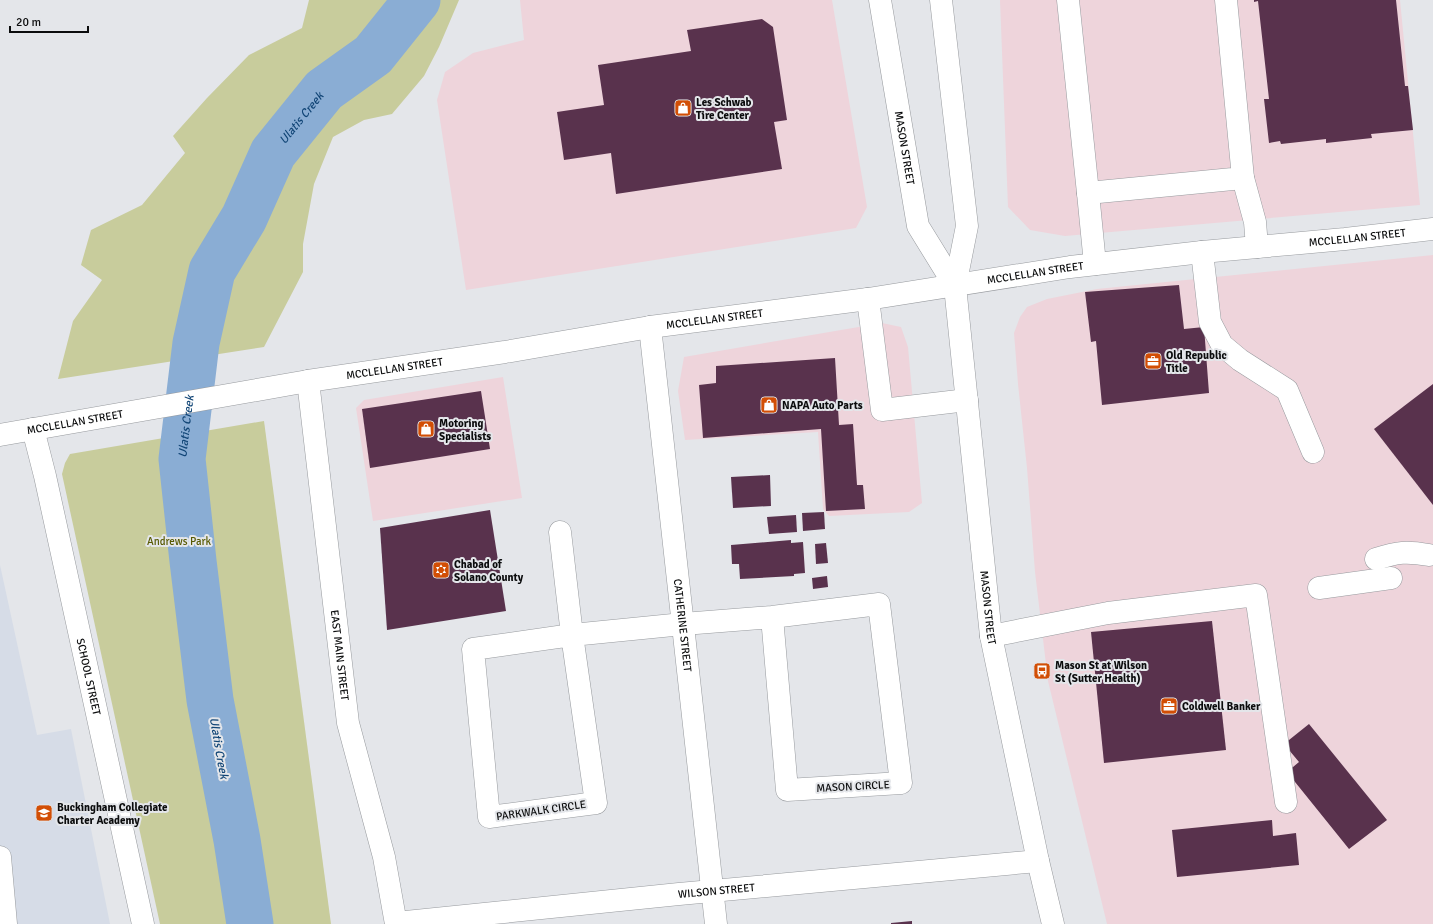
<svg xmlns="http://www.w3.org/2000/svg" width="1433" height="924" font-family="Signika,sans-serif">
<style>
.commercial{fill:#eed4db}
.built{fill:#d6dce7}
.green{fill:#c8cc9c}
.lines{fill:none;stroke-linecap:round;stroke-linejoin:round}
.river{stroke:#8aadd4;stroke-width:47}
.building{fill:#59324d}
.minor-casing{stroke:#979a9e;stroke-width:23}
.major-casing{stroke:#979a9e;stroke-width:23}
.minor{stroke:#fff;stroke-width:22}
.major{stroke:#fff;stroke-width:22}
.labels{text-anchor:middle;stroke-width:4;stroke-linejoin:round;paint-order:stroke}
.poi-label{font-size:11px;font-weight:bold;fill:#0b0c0d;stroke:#e4e6ea;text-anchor:start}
.street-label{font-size:11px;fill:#0b0c0d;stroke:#e4e6ea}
.park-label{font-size:11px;fill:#575901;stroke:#e4e6ea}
.water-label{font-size:12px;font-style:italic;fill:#114576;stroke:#e4e6ea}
</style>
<rect width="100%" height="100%" fill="#e4e6ea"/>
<g class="commercial">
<polygon points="520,0 832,0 867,207 856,228 466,290 437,100 445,72 473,53 524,40"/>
<polygon points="1000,0 1400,0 1420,205 1065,236 1030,230 1008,207"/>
<polygon points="1433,255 1433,924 1107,924 1048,681 1035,572 1027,468 1018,384 1014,333 1020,317 1027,307 1047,299 1097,289"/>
<polygon points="882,323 901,327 908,347 922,503 909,512 829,516 823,509 818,432 685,440 678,391 684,357"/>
<polygon points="503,377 522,498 373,521 356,408 364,400"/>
</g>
<polygon class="built" points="0,565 37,735 71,729 110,924 0,924"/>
<g class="green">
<polygon points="309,0 459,0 439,47 424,76 392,114 364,120 333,137 314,184 303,244 303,272 264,347 58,379 73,321 102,280 81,265 91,230 142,205 185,153 173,136 207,98 249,55 302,28"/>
<polygon points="264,421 331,924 160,924 62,474 65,463 70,454"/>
</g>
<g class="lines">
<path class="river" id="s1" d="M250,924L237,840L210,700L193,561L182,459L196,343L212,271L244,218L273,153L324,90L373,55L417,0"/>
</g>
<g class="building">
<polygon points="1254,0 1396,0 1405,86 1408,86 1413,130 1371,134 1372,138 1326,143 1326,139 1281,144 1280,141 1269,143 1264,99 1269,99 1258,1 1254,2"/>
<polygon points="762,19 773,27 787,120 774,122 782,169 616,194 611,153 564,160 557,112 604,105 598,65 691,51 687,30"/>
<polygon points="1179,285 1184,329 1204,327 1209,393 1102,405 1096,341 1091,342 1085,292"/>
<polygon points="835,358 839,425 853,424 857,485 863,485 865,509 826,511 821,429 703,438 699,385 716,383 716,366"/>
<polygon points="1433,384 1433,505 1374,429"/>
<polygon points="481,391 490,449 370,468 362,409"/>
<polygon points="770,475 771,506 733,508 731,477"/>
<polygon points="490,510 506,611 387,630 380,528"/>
<polygon points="824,512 825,529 803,531 802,513"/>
<polygon points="796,515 797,532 769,534 767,517"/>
<polygon points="791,540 791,543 803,542 805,573 794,574 794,576 740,579 739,564 732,564 731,545"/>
<polygon points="826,543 828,563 816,564 815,544"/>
<polygon points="827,576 828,587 813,589 812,578"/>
<polygon points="1212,621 1226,750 1104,763 1091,632"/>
<polygon points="1309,724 1387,820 1349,849 1287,772 1299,762 1284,744"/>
<polygon points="1272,820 1273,836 1296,833 1299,865 1177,877 1172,830"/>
<polygon points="912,921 912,924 891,924 891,923"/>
</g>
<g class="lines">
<g class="minor-casing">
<g id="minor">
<polyline points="1068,0 1088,193 1243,178 1226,0"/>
<polyline points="1243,178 1255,222 1257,247"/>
<polyline points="1088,193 1095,264"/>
<polyline points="1202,252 1210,322 1222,345 1240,360 1287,390 1313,452"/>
<polyline points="868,299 882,410 967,400"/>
<path id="s2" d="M650,327L716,924"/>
<path id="s3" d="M308,381L348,723L384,857L396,924"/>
<path id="s4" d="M33,429L45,476L143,924"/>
<path id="s5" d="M0,435L308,381L505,352L650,327L868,299L1070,267L1202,252L1345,239L1433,229"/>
<polyline points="560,532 572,635 596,803 489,817 473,649 572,635 683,624 772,617 879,604 901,783 787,790 772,617"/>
<path d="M1376,559C1398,552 1406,551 1429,555"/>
<polyline points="1319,588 1391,578"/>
<polyline points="991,636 1108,613 1256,595 1286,802"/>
<polyline points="0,857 6,924"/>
<path id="s6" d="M396,923L679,894L1038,861"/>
</g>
</g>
<g class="major-casing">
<g id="major">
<path id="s7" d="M880,0L918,226L955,286"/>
<path id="s8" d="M941,0L967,226L955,286L991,636L1038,861L1053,924"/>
</g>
</g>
<use href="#minor" class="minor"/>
<use href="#major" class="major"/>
</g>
<defs>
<g id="shop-square" transform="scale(0.9)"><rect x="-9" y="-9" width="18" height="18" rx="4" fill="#d24e05" stroke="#e4e6ea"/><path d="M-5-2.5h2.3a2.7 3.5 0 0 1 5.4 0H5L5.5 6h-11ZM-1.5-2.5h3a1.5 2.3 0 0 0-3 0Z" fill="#fff"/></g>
<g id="office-square" transform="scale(0.9)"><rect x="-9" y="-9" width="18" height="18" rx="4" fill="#d24e05" stroke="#e4e6ea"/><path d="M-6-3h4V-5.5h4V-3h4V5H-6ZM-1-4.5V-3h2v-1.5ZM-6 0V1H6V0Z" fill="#fff"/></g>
<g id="synagogue-square" transform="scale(0.9)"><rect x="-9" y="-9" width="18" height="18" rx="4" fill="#d24e05" stroke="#e4e6ea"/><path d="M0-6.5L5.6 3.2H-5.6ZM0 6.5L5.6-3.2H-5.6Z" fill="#fff"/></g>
<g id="bus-square" transform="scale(0.9)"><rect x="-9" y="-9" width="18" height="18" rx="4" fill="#d24e05" stroke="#e4e6ea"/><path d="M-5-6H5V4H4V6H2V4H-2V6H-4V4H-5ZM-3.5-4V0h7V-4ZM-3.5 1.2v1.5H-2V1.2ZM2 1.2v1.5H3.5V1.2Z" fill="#fff"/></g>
<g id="school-square" transform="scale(0.9)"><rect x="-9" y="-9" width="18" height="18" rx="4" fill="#d24e05" stroke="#e4e6ea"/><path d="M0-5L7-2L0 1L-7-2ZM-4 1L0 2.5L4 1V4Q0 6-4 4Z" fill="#fff"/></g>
</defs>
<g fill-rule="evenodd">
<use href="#shop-square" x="683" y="108"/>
<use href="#office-square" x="1153" y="361"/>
<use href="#shop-square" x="769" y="405"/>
<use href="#shop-square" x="426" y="429"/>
<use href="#synagogue-square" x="441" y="570"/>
<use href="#bus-square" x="1042" y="671"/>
<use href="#office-square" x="1169" y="706"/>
<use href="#school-square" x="44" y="813"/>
</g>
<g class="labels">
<g class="poi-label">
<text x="696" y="106">Les Schwab<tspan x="696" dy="13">Tire Center</tspan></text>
<text x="1166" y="359">Old Republic<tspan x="1166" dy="13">Title</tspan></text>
<text x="782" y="409">NAPA Auto Parts</text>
<text x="439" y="427">Motoring<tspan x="439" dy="13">Specialists</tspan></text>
<text x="454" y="568">Chabad of<tspan x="454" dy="13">Solano County</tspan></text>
<text x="1055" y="669">Mason St at Wilson<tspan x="1055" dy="13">St (Sutter Health)</tspan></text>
<text x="1182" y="710">Coldwell Banker</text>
<text x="57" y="811">Buckingham Collegiate<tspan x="57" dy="13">Charter Academy</tspan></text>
</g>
<g class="street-label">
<text dy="4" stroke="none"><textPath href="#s7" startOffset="150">MASON STREET</textPath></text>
<text dy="4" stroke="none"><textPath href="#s5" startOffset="1372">MCCLELLAN STREET</textPath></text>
<text dy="4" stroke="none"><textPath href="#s5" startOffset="1048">MCCLELLAN STREET</textPath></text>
<text dy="4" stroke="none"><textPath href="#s5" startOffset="724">MCCLELLAN STREET</textPath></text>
<text dy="4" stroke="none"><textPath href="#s5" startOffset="400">MCCLELLAN STREET</textPath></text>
<text dy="4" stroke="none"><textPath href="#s5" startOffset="76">MCCLELLAN STREET</textPath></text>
<text dy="4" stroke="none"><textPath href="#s8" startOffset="612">MASON STREET</textPath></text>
<text dy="4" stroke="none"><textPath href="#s2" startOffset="300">CATHERINE STREET</textPath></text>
<text dy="4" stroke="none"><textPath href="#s3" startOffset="276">EAST MAIN STREET</textPath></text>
<text dy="4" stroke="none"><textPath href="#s4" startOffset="254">SCHOOL STREET</textPath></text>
<text transform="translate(853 786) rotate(-3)" y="4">MASON CIRCLE</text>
<text transform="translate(541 810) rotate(-8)" y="4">PARKWALK CIRCLE</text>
<text dy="4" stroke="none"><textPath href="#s6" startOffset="322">WILSON STREET</textPath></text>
</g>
<g class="park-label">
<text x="179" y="545">Andrews Park</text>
</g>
<g class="water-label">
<text dy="4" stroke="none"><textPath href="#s1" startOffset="839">Ulatis Creek</textPath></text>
<text dy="4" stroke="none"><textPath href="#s1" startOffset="503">Ulatis Creek</textPath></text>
<text transform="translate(219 748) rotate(80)" y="4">Ulatis Creek</text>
</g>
</g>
<path d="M10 26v6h78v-6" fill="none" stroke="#0b0c0d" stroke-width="2"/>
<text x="16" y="26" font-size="12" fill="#0b0c0d" stroke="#e4e6ea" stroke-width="3" paint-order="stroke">20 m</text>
</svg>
